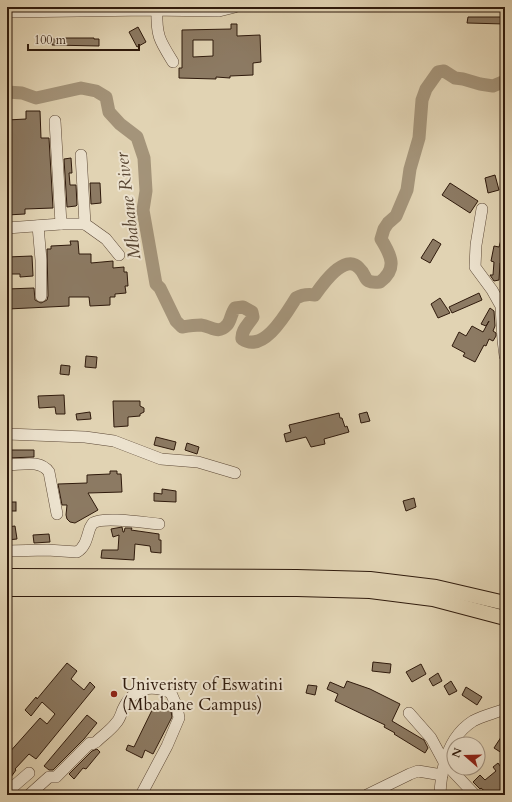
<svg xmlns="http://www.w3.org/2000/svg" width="512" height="802" font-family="Cardo,serif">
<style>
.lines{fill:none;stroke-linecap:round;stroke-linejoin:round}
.river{stroke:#a4947a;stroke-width:13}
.building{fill:#8c7a63;stroke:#2f1a0c;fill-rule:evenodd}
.minor-casing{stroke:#5c4836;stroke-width:12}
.major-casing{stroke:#2f1a0c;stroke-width:16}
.minor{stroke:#ece2ce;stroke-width:11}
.major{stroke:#e1d3b3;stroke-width:14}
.poi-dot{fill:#8f2418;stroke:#ece2ce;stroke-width:1.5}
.labels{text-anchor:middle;stroke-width:4;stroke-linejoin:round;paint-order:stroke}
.poi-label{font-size:17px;fill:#2f1a0c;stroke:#ece2ce;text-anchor:start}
.water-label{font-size:18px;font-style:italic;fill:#584532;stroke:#ece2ce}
</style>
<rect width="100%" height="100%" fill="#e1d3b3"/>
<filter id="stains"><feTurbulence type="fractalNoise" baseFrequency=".005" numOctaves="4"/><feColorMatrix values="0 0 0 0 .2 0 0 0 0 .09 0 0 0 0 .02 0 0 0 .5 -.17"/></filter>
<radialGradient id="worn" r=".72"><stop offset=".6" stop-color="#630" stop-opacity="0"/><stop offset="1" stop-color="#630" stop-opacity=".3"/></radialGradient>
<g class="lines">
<path class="river" d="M7,92L22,93L36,98L81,88L96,91L106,97L109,112L120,124L137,137L144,158L146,191L143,210L156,284L160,288L176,321L182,327C188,326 195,325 201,325C211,326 218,335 227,325C231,321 231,313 235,308L243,307L252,312L253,317C249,324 241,330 242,339C264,354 287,312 296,298C303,294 308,294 315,295C322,285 345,252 359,268C368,276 362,284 380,282C398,269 391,255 381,239L384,229L388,223L396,216L407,190L410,169L419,138L422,100L426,89L438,72L444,71L455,78L463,79L480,84L493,86L505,81"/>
</g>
<g class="building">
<polygon points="468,17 505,17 505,24 467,23"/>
<path d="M231,24H237V36L260,35L261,62L253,63V75L230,76V78L216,77V79L179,78V68H182V30L231,29ZM193,40H213V56L193,57Z"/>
<polygon points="138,27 146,42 137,47 129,32"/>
<polygon points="58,38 94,38 94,39 99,39 99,46 52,45 52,39 58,39"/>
<polygon points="26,111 40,111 41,138 49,138 53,208 25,209 25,214 7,215 7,120 26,119"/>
<polygon points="71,158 72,173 69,173 70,185 76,185 77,205 76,206 67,207 64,159"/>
<polygon points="495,175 499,190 488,193 485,178"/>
<polygon points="90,183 100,183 101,203 91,204"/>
<polygon points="450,183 478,201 470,213 442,195"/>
<polygon points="503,233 505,233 505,264 500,263 499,280 494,281 490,275 493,275 494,262 491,261 494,246 499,247"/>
<polygon points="433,239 441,244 430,263 421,258"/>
<polygon points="70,241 78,241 79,254 91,254 91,263 113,261 113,268 124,267 124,272 127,272 128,286 125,286 126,293 115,294 115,297 110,297 110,305 90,306 89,297 69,297 69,306 8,309 7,289 34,288 35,300 41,303 47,300 48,296 47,249 51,249 51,246 71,245"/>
<polygon points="32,256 33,276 20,277 20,274 7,274 7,257"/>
<polygon points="479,293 482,300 452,313 449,307"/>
<polygon points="440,298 450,313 438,318 431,304"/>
<polygon points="490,308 494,311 495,326 493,331 496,333 496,336 493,341 489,339 486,346 484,345 475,362 463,356 465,353 452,346 459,332 466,336 472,326 483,332 489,321 486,326 481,324"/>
<polygon points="86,356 97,357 96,368 85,367"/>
<polygon points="61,365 70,366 69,375 60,374"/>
<polygon points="64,395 65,414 56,414 55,407 39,408 38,396"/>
<polygon points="113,401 140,401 140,406 144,408 144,412 140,414 140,416 128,417 128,426 114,427"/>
<polygon points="90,412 91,419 77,420 76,414"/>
<polygon points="367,412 370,421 361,423 359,414"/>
<polygon points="339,413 340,418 342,418 345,427 347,426 349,432 324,439 325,444 311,447 306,437 286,442 284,434 291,432 289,425"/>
<polygon points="156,437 176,442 174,450 154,445"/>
<polygon points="187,443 199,447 197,454 185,450"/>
<polygon points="7,450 34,450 34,457 7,458"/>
<polygon points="110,471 117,471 117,474 121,474 122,492 88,493 98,510 75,523 70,522 67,519 66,515 67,505 62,505 58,484 87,483 87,475 110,474"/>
<polygon points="162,489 176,491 176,502 154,501 154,493 162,494"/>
<polygon points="414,498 416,507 406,511 403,501"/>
<rect x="7" y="502" width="9" height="9"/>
<polygon points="15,526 17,539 7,540 7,527"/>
<polygon points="122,527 123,532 124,532 125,528 132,528 131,530 159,534 159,540 161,540 161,553 151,552 150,546 135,544 134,560 101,558 102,550 118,550 119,535 113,537 111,529"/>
<polygon points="49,534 50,542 34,543 33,535"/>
<polygon points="373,662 391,664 390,673 372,671"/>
<polygon points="67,663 77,671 71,679 84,690 90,682 95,687 36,759 29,754 15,769 16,770 11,777 7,772 7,765 10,761 7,758 7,755 40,718 47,724 55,714 42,702 31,716 25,710 36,697 37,699"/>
<polygon points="421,664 426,674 412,682 406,672"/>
<polygon points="438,673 442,681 433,686 429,679"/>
<polygon points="347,681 370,689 400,704 392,721 424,740 428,748 425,753 394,734 395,733 384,727 385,725 335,701 338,694 327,689 330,682 344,688"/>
<polygon points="451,681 457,691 449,695 444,686"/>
<polygon points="308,685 317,686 315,695 306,693"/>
<polygon points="466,687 482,697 477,705 462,695"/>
<polygon points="155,704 171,711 172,717 153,754 145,750 142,758 126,750 128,745 134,747"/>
<polygon points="87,715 97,723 84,739 53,770 49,770 44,766"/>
<polygon points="505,731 505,755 494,748"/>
<polygon points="97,749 100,752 86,769 83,768 74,779 69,774 92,751"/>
<polygon points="498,763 505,773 505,795 489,795 481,788 480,789 473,782 480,775 485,780 496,771 493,767"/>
</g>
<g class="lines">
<g class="minor-casing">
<g id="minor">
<path d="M157,10C156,36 160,41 173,62"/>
<polyline points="7,12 149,10 219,11 235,7"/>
<polyline points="55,121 61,224"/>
<polyline points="81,155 85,224 106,239 119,255"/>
<polyline points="482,209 476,245 475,267 492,290 501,306 503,340 505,356"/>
<polyline points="38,226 41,260 41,296"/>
<polyline points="7,228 61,224 85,224"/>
<polyline points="7,434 85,437 114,441 161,459 198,462 235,473"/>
<path d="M7,465C21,465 40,459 49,472L57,514"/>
<path d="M7,551L47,550L77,552C86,547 87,536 90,528C91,526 92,524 93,523C104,516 146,523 159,524"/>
<polyline points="409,713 431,738 444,762 475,795"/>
<polyline points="7,792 29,773"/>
<path d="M29,795L49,777H56L90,743L92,744L96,742C102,736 111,730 116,723C120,719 121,714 123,709C133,688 151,684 171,693L177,707L179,718L167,746L141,795"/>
<polyline points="367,795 410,774 418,771 442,775"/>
<path d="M440,795C441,768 448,737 473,721C482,716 495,713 505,709"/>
</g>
</g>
<g class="major-casing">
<g id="major">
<polyline points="7,576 297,577 370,579 436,587 505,603"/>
<polyline points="7,589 297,589 370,591 433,599 505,618"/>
</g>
</g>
<use href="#minor" class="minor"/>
<use href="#major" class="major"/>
</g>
<circle class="poi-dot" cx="114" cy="694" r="4"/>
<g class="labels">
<g class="poi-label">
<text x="122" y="690">Univeristy of Eswatini<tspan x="122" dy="20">(Mbabane Campus)</tspan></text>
</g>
<g class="water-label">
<text transform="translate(128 206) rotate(-97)" y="6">Mbabane River</text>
</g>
</g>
<rect width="512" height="802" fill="none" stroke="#e1d3b3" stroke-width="24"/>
<rect x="8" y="8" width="496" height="786" fill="none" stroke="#2f1a0c" stroke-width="2"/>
<rect x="12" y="12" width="488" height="778" fill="none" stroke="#2f1a0c"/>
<g transform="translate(466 756) rotate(290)"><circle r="19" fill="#ece2ce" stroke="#a09280"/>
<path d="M0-3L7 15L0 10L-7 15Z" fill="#8f2418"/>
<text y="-6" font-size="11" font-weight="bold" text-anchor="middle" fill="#2f1a0c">N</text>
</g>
<path d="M28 44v6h111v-6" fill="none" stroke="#2f1a0c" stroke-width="2"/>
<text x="34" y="44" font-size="12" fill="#2f1a0c" stroke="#ece2ce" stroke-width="3" paint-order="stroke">100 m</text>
<rect width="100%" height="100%" filter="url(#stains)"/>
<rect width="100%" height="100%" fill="url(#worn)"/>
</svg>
